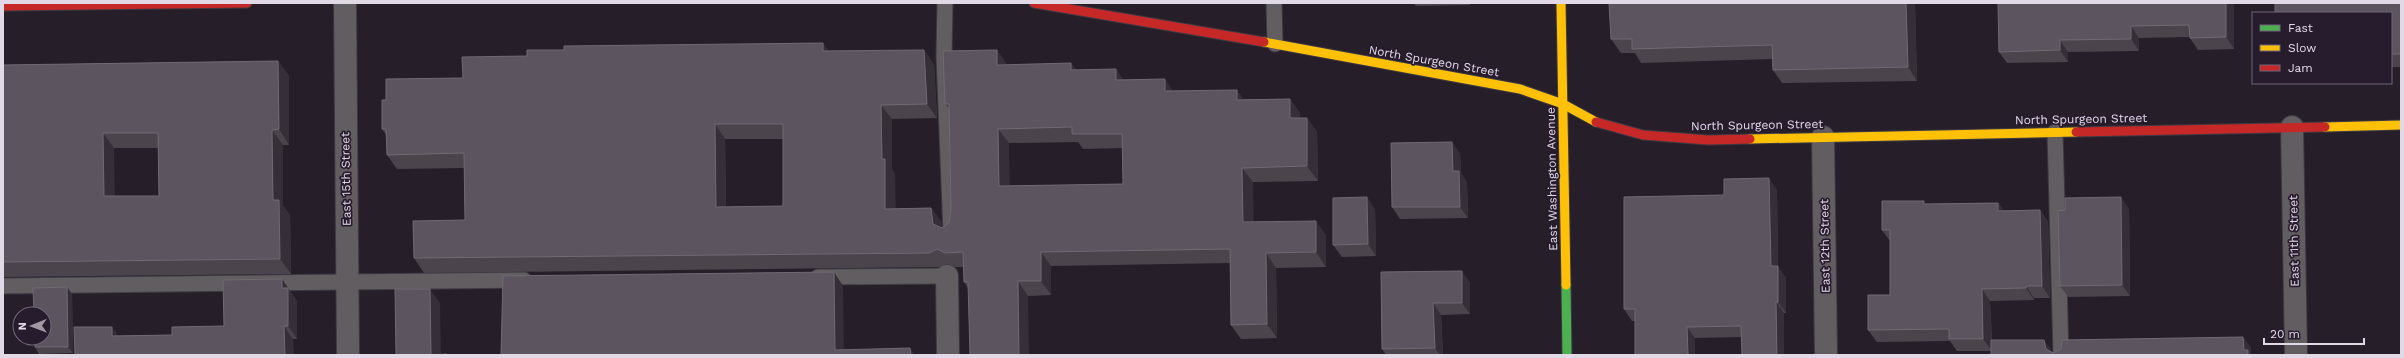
<svg xmlns="http://www.w3.org/2000/svg" width="2404" height="358" font-family="'Work Sans',sans-serif">
<style>
.lines{fill:none;stroke-linecap:round;stroke-linejoin:round}
.lane-casing{stroke:#3f3a43;stroke-width:17}
.street-casing{stroke:#3f3a43;stroke-width:24}
.fast-casing{stroke:#3f3a43;stroke-width:11}
.slow-casing{stroke:#3f3a43;stroke-width:11}
.jam-casing{stroke:#3f3a43;stroke-width:11}
.lane{stroke:#625d60;stroke-width:15}
.street{stroke:#625d60;stroke-width:22}
.fast{stroke:#4caf50;stroke-width:9}
.slow{stroke:#ffc107;stroke-width:9}
.jam{stroke:#c62828;stroke-width:9}
.wall{fill:#4c444d;fill-rule:evenodd}
.shaded-wall{fill:#362f38}
.building{fill:#5c545e;stroke:#716973;fill-rule:evenodd}
.labels{text-anchor:middle;stroke-width:3.5;stroke-linejoin:round;paint-order:stroke}
.street-label{font-size:12px;fill:#e1dae6;stroke:#271b2e}
</style>
<rect width="100%" height="100%" fill="#261f2a"/>
<g class="lines">
<g class="lane-casing">
<g id="lane">
<polyline points="945,3 944,57 951,234"/>
<polyline points="1274,3 1275,44"/>
<polyline points="2055,132 2061,355"/>
<polyline points="818,277 947,276"/>
<polyline points="3,286 524,280"/>
</g>
</g>
<g class="street-casing">
<g id="street">
<polyline points="345,3 348,355"/>
<polyline points="2292,127 2296,355"/>
<polyline points="1823,137 1826,355"/>
<polyline points="947,276 948,355"/>
</g>
</g>
<g class="fast-casing">
<polyline id="fast" points="1566,285 1567,355"/>
</g>
<g class="slow-casing">
<g id="slow">
<polyline points="1561,3 1566,285"/>
<polyline points="1264,42 1520,89 1563,104 1596,122"/>
<polyline points="2325,127 2401,125"/>
<polyline points="1750,139 2076,132"/>
</g>
</g>
<g class="jam-casing">
<g id="jam">
<polyline points="1034,3 1264,42"/>
<polyline points="3,6 247,3"/>
<polyline points="1596,122 1643,135 1708,140 1750,139"/>
<polyline points="2076,132 2325,127"/>
</g>
</g>
<use href="#lane" class="lane"/>
<use href="#street" class="street"/>
<use href="#fast" class="fast"/>
<use href="#slow" class="slow"/>
<use href="#jam" class="jam"/>
</g>
<g class="wall">
<polygon points="1413,3 1470,3 1470,5 1416,6"/>
<polygon points="1915,3 1917,81 1782,83 1773,70 1772,59 1641,63 1635,53 1621,53 1611,39"/>
<polygon points="1998,3 2234,3 2234,49 2198,50 2190,38 2190,37 2139,38 2139,51 2068,52 2068,62 2007,63 1999,52"/>
<polygon points="2401,3 2401,67 2391,67 2391,13"/>
<path d="M823,43L828,51L924,50L934,65L937,118L892,119V170L895,174V209L931,208L942,223V228L949,223L951,208L949,109L945,104L1007,65L1071,63L1076,70L1116,69L1123,80L1173,91L1244,99H1290L1300,113V118H1307L1317,132L1318,181L1253,182V222L1326,235V267L1276,268L1277,338L1241,339L1231,325L1230,263L1051,266V295L1028,296L968,288L964,282V267H955L947,264L939,267L424,273L414,258L465,220L464,168L397,169L387,155V136L382,129L386,100L463,78L527,56L564,50ZM725,139H783V206L726,207ZM1078,142L1083,149L1123,148V184L1009,186V143Z"/>
<path d="M278,61L289,76V145H283V206L290,215L291,274L3,277V65ZM114,148H158L159,196H114Z"/>
<polygon points="1460,153 1461,173 1467,183 1468,218 1400,219 1392,207"/>
<polygon points="1777,190 1778,267 1786,278 1786,313 1784,313 1784,355 1742,355 1741,337 1695,338 1635,321 1632,321 1624,309 1724,195"/>
<polygon points="1998,203 2004,211 2040,210 2048,222 2050,298 2034,298 2034,300 1990,301 1992,340 2052,351 2052,352 2053,353 2243,337 2251,348 2251,355 1991,355 1991,351 1957,351 1950,341 1877,342 1868,330 1890,295 1890,241 1882,230 1925,204"/>
<polygon points="1375,209 1376,256 1342,257 1333,245"/>
<polygon points="2129,209 2130,296 2068,297 2060,286"/>
<polygon points="1381,272 1470,282 1470,314 1441,315 1443,355 1386,355 1382,349"/>
<polygon points="282,279 297,301 297,339 118,336 172,335 224,326"/>
<polygon points="72,294 73,353 39,354 35,347"/>
</g>
<g class="shaded-wall">
<polygon points="1906,3 1915,3 1917,81 1908,67"/>
<polygon points="2226,3 2234,3 2234,49 2226,37"/>
<polygon points="2131,26 2139,38 2139,51 2131,39"/>
<polygon points="2060,40 2068,52 2068,62 2060,50"/>
<polygon points="823,43 833,57 823,51"/>
<polygon points="924,50 934,65 937,118 927,104"/>
<polygon points="997,50 1007,64 997,65"/>
<polygon points="278,61 289,76 289,145 279,129"/>
<polygon points="1071,63 1081,78 1071,70"/>
<polygon points="1116,69 1126,84 1116,80"/>
<polygon points="1165,79 1175,94 1165,91"/>
<polygon points="1237,90 1247,104 1237,100"/>
<polygon points="1290,99 1300,113 1301,133 1290,118"/>
<polygon points="881,105 892,119 892,170 895,174 896,224 885,209 882,159"/>
<polygon points="1307,118 1317,132 1318,181 1307,166"/>
<polygon points="715,124 725,139 726,222 716,207"/>
<polygon points="998,129 1009,143 1010,200 999,186"/>
<polygon points="272,130 283,145 283,206 290,215 291,274 280,259 273,200"/>
<polygon points="103,133 114,148 115,211 104,196"/>
<polygon points="1452,142 1460,153 1461,173 1467,183 1468,218 1460,207 1453,171"/>
<polygon points="1242,168 1253,182 1254,236 1243,222"/>
<polygon points="1769,178 1777,190 1778,267 1786,278 1786,313 1778,302 1771,266"/>
<polygon points="1367,197 1375,209 1376,256 1368,244"/>
<polygon points="2121,197 2129,209 2130,296 2122,285"/>
<polygon points="1998,203 2007,215 1998,211"/>
<polygon points="931,208 942,223 943,238 933,224"/>
<polygon points="2040,210 2048,222 2050,298 2042,286"/>
<polygon points="1316,221 1326,235 1326,267 1316,252"/>
<polygon points="1041,252 1051,266 1051,295 1041,281"/>
<polygon points="1266,253 1276,268 1277,338 1267,324"/>
<polygon points="1462,271 1470,282 1470,314 1462,303"/>
<polygon points="834,272 843,286 844,355 835,350"/>
<polygon points="282,279 297,301 297,339 288,326 282,288"/>
<polygon points="1018,281 1028,296 1029,355 1019,355"/>
<polygon points="2026,286 2034,298 2034,300 2026,288"/>
<polygon points="67,287 72,294 73,353 68,347"/>
<polygon points="430,289 440,303 441,355 431,355"/>
<polygon points="1982,289 1990,301 1992,351 1983,339"/>
<polygon points="1776,302 1784,313 1784,355 1777,355"/>
<polygon points="1433,303 1441,315 1443,355 1440,355 1435,348"/>
<polygon points="284,326 293,339 294,355 285,355"/>
<polygon points="112,327 121,340 112,336"/>
<polygon points="1687,327 1695,338 1695,355 1688,355"/>
<polygon points="2243,337 2251,348 2251,355 2247,355 2244,350"/>
<polygon points="2044,340 2052,351 2053,355 2046,349"/>
<polygon points="910,348 915,355 911,355"/>
</g>
<g class="building">
<polygon points="1609,3 1906,3 1908,67 1773,70 1772,45 1632,49 1632,39 1611,39"/>
<polygon points="1998,3 2226,3 2226,37 2190,38 2189,25 2131,26 2131,39 2060,40 2060,50 1999,52"/>
<polygon points="2275,3 2401,3 2401,54 2391,54 2391,13 2275,13"/>
<path d="M823,43V51L924,50L927,104L881,105L882,159H885V209L931,208L933,224L942,228L949,223L951,208L949,104H945L943,51L997,50V65L1071,63V70L1116,69V80L1165,79V91L1237,90V100L1290,99V118H1307V166L1242,168L1243,222L1316,221V252L1266,253L1267,324L1231,325L1230,249L1041,252V281H1018L1019,355H970L968,282H964L963,252L945,253L937,249L929,253L414,258L413,221L465,220L464,153L387,155L386,129H382V100H386V79L463,78L462,57L527,56V50H564V46ZM715,124H783V206L716,207ZM1072,127V134H1122L1123,184L999,186L998,129Z"/>
<path d="M278,61L279,129L272,130L273,200H279L280,259L3,262V65ZM103,133H158L159,196H104Z"/>
<polygon points="1452,142 1453,171 1459,171 1460,207 1392,207 1391,143"/>
<polygon points="1769,178 1771,266 1778,266 1778,302 1776,302 1777,355 1742,355 1741,326 1687,327 1688,355 1635,355 1635,309 1624,309 1624,197 1724,195 1724,179"/>
<polygon points="1367,197 1368,244 1333,245 1333,198"/>
<polygon points="2121,197 2122,285 2060,286 2058,211 2065,210 2065,198"/>
<polygon points="1882,201 1924,201 1924,204 1998,203 1998,211 2040,210 2042,286 2026,286 2026,288 1982,289 1983,339 1949,339 1949,329 1868,330 1868,295 1890,295 1890,230 1882,230"/>
<polygon points="1462,271 1462,303 1433,303 1435,348 1382,349 1381,272"/>
<polygon points="834,272 835,350 910,348 911,355 501,355 503,276"/>
<polygon points="282,279 282,288 288,288 288,326 284,326 285,355 75,355 74,327 112,327 112,336 172,335 172,327 224,326 223,280"/>
<polygon points="67,287 68,347 35,347 34,338 44,338 44,314 34,314 33,288"/>
<polygon points="395,289 430,289 431,355 447,354 447,355 396,355"/>
<polygon points="2243,337 2244,350 2248,350 2248,355 1991,355 1991,340 2044,340 2046,349 2053,353 2061,349 2062,340"/>
</g>
<g class="labels">
<g class="street-label">
<text transform="translate(1434 61) rotate(10)" y="4">North Spurgeon Street</text>
<text transform="translate(2081 119) rotate(-1)" y="4">North Spurgeon Street</text>
<text transform="translate(1757 125) rotate(-1)" y="4">North Spurgeon Street</text>
<text transform="translate(346 179) rotate(-91)" y="4">East 15th Street</text>
<text transform="translate(1552 179) rotate(-91)" y="4">East Washington Avenue</text>
<text transform="translate(2294 241) rotate(-91)" y="4">East 11th Street</text>
<text transform="translate(1825 246) rotate(-91)" y="4">East 12th Street</text>
</g>
</g>
<rect width="2404" height="358" fill="none" stroke="#e1dae6" stroke-width="8"/>
<rect x="2252" y="12" width="140" height="72" fill="#271b2e" stroke="#716778"/>
<rect x="2260" y="25" width="20" height="6" fill="#4caf50" stroke="#716778"/>
<text x="2288" y="32" font-size="12" fill="#e1dae6">Fast</text>
<rect x="2260" y="45" width="20" height="6" fill="#ffc107" stroke="#716778"/>
<text x="2288" y="52" font-size="12" fill="#e1dae6">Slow</text>
<rect x="2260" y="65" width="20" height="6" fill="#c62828" stroke="#716778"/>
<text x="2288" y="72" font-size="12" fill="#e1dae6">Jam</text>
<g transform="translate(32 326) rotate(269)"><circle r="19" fill="#271b2e" stroke="#716778"/>
<path d="M0-3L7 15L0 10L-7 15Z" fill="#a099a4"/>
<text y="-6" font-size="11" font-weight="bold" text-anchor="middle" fill="#e1dae6">N</text>
</g>
<path d="M2264 338v6h100v-6" fill="none" stroke="#e1dae6" stroke-width="2"/>
<text x="2270" y="338" font-size="12" fill="#e1dae6" stroke="#271b2e" stroke-width="3" paint-order="stroke">20 m</text>
</svg>
